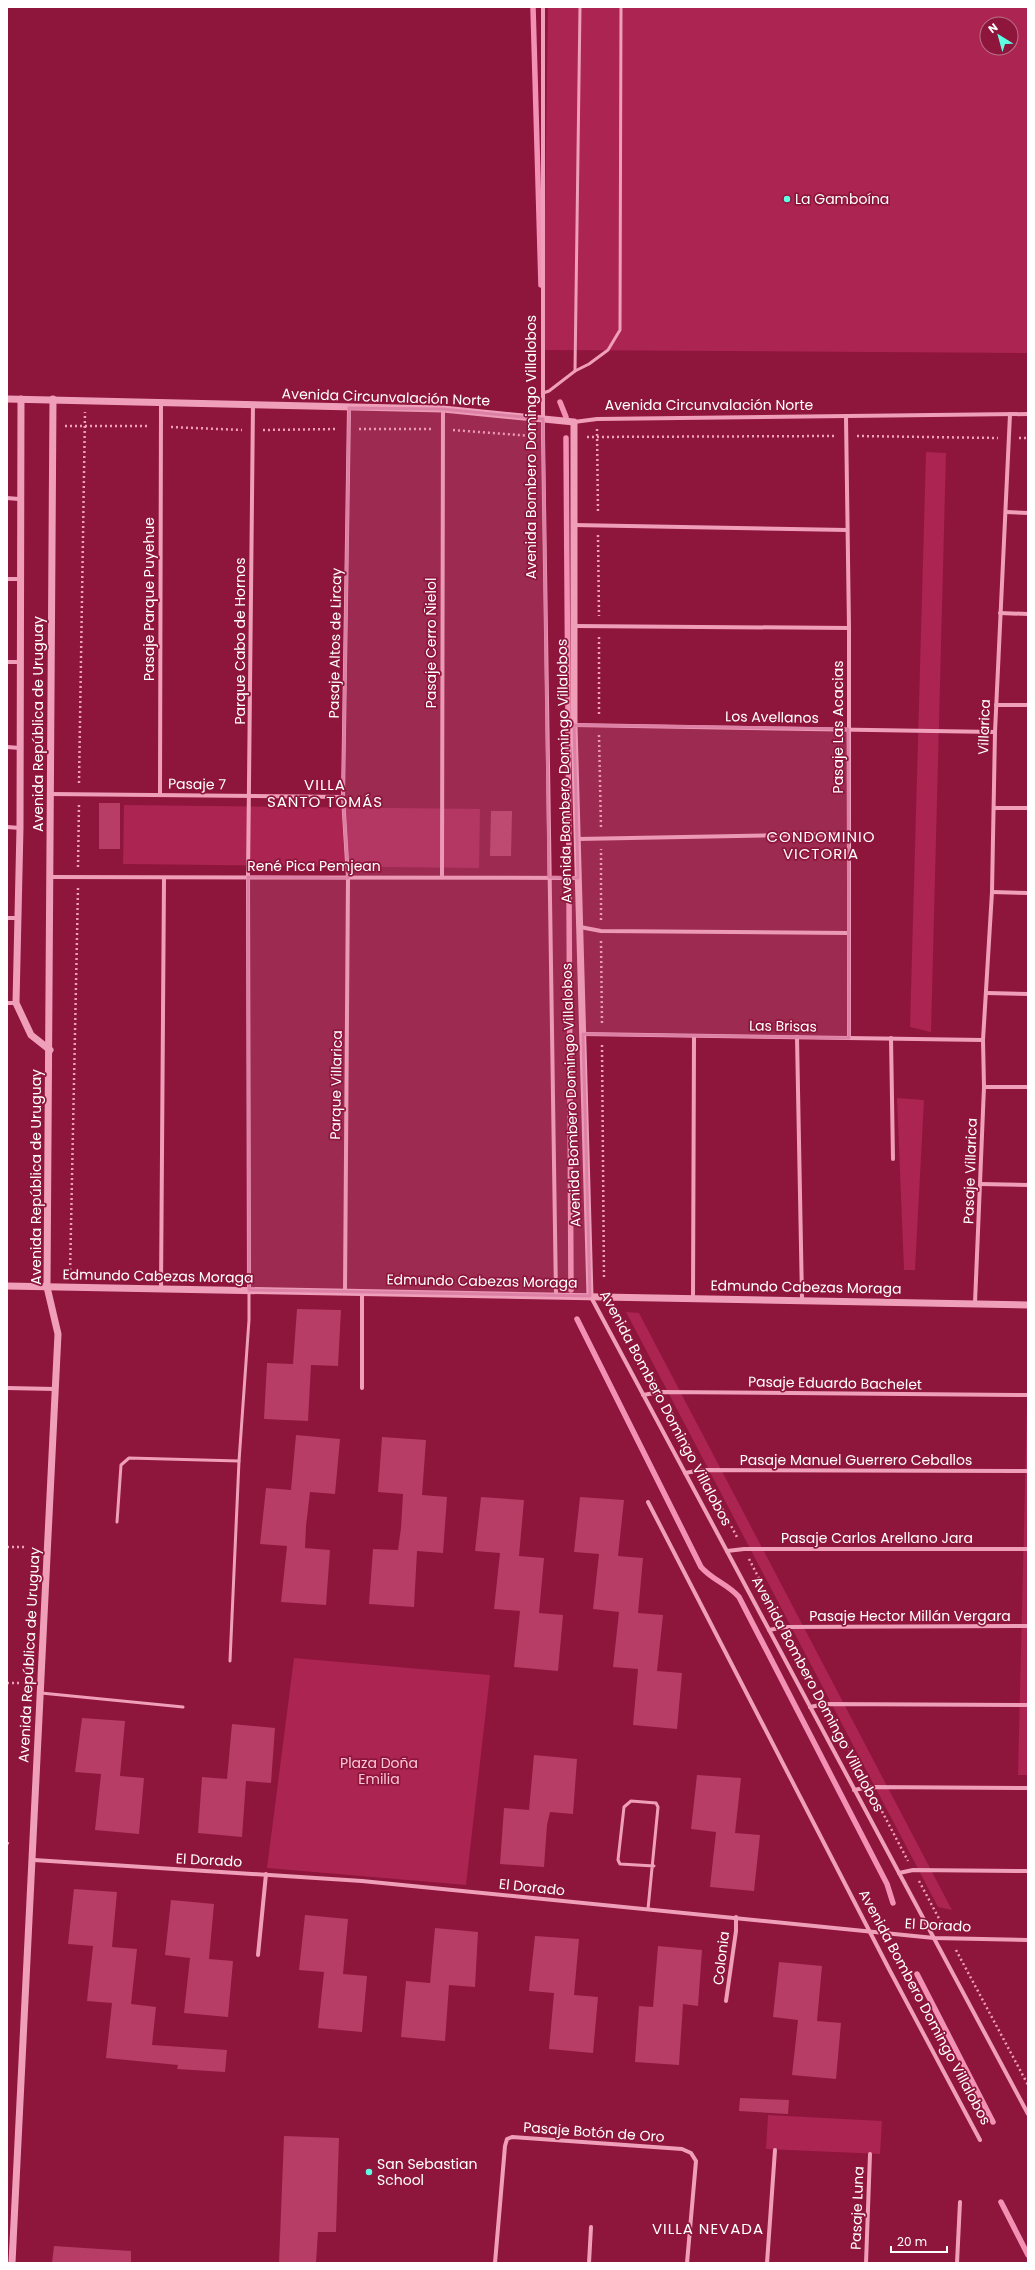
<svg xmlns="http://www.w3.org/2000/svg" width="1035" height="2270" font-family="Poppins,sans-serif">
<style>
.green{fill:#ab2452;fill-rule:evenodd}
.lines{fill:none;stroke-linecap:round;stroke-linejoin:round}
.stream{stroke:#f391b4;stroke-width:5.5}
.building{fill:#b73d66}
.path{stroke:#f09fbb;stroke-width:2.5;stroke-dasharray:2 3;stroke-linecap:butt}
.service{stroke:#f09fbb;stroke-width:3}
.minor{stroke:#f09fbb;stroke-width:4}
.tertiary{stroke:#f09fbb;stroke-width:7}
.marked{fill:#dd80a5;fill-opacity:0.2;stroke:#dd80a5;stroke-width:3;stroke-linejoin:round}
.poi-dot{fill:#5effe3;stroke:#8e153c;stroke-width:1.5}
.labels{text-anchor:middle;stroke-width:3.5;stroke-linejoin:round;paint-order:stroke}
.poi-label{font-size:14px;fill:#fff;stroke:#8e153c;text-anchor:start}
.street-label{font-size:14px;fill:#fff;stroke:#8e153c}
.park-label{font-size:14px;fill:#fcc6d8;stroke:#8e153c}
.neighbourhood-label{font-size:15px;letter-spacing:1px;fill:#fff;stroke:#8e153c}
</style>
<rect width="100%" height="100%" fill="#8e153c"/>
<g class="green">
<path d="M548,7H1028V353L543,350ZM987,24H1011V48H987Z"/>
<polygon points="926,452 946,453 931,1032 910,1027"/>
<polygon points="124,805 480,809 479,868 123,864"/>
<polygon points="897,1098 924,1100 915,1270 904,1270"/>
<polygon points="626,1312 639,1313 952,1910 938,1907"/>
<polygon points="1027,1403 1028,1403 1028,1775 1018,1775"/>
<polygon points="294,1658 490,1675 466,1885 267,1868"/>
<polygon points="768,2115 882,2121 880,2154 766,2149"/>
</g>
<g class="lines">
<g class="stream">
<polyline points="533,7 541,285"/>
<polyline points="560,402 566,417"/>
<polyline points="566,438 569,862"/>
<polyline points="569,893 571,1290"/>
<path d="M577,1319L701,1567C712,1580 728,1584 739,1597L887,1884L893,1903"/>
<polyline points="917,1974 993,2122"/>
<polyline points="1001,2202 1028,2255"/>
</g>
</g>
<g class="building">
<rect x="99" y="803" width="21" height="46"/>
<polygon points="491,811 512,811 511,856 490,856"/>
<polygon points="297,1309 341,1310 338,1366 311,1365 308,1421 264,1419 267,1363 293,1364"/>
<polygon points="296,1435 340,1439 335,1494 310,1492 306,1526 305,1548 330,1550 326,1605 281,1602 287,1546 260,1544 266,1488 291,1490"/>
<polygon points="382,1437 426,1440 422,1495 447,1497 443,1553 417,1551 414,1607 369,1604 373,1549 398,1550 401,1528 403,1494 378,1492"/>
<polygon points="481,1497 524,1500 519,1556 544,1558 539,1613 563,1615 558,1671 514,1667 520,1611 494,1609 500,1553 475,1551"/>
<polygon points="580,1497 624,1500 618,1556 643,1558 638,1613 663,1615 657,1671 682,1673 677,1729 633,1725 638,1669 613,1667 619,1612 593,1609 599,1554 574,1552"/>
<polygon points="82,1718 125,1721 120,1776 144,1778 139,1834 95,1830 101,1774 75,1772"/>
<polygon points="232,1724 275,1728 271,1783 246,1781 242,1837 198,1833 202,1777 227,1779"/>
<polygon points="534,1755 577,1759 573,1814 550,1812 547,1825 544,1867 500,1864 504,1808 529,1810"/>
<polygon points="697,1775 741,1778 735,1833 760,1835 754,1891 710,1887 716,1832 691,1829"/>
<polygon points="74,1889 117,1892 112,1947 137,1949 131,2004 156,2007 152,2045 227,2050 225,2072 177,2069 178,2065 106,2058 112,2003 87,2001 93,1946 68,1944"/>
<polygon points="171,1900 214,1904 209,1959 233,1961 228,2017 184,2013 190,1958 165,1955"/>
<polygon points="305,1915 348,1919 343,1974 367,1976 362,2032 318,2028 324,1972 299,1970"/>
<polygon points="435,1928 478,1932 475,1987 449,1985 445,2041 401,2037 406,1981 430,1983"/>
<polygon points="535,1936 579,1939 574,1995 598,1997 593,2053 549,2049 554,1993 529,1991"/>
<polygon points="658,1946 702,1950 698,2006 683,2004 679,2065 635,2062 639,2006 653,2007"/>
<polygon points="779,1962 822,1966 817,2021 841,2023 836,2079 792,2075 798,2020 773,2017"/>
<polygon points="740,2098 789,2100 788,2114 739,2111"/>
<polygon points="284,2136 339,2138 336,2232 318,2232 316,2263 279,2263"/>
<polygon points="54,2246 131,2251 131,2263 52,2263"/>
</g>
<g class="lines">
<g class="path">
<polyline points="65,426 150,426"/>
<polyline points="171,427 242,430"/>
<polyline points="359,429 432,429"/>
<polyline points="597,429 598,514"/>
<polyline points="263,430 338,429"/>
<polyline points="453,430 532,436"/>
<polyline points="857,436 998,438"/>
<polyline points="587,437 836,436"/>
<polyline points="1019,438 1028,438"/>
<polyline points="598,535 599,616"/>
<polyline points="599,714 599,637"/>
<polyline points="599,735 601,828"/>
<polyline points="79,783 85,412"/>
<polyline points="78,867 79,804"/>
<polyline points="601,920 601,849"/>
<polyline points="601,941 602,1024"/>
<polyline points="602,1045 604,1280"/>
<polyline points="70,1275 78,888"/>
<polyline points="615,1309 655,1382"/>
<polyline points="667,1404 696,1459"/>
<polyline points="708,1482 738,1539"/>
<polyline points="7,1547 26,1547"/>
<polyline points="749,1559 779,1617"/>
<polyline points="790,1637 820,1695"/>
<polyline points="7,1683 19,1683"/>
<polyline points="831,1715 864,1778"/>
<polyline points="875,1798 908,1861"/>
<polyline points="7,1843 11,1844"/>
<polyline points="919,1881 943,1926"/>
<polyline points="956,1950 1028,2085"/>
</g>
<g class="service">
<polyline points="575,371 580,7"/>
<polyline points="543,393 549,391 575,371 589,364 608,350 620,330 621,7"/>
<polyline points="117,1522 121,1465 129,1458 239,1461"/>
<polyline points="230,1661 239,1461 249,1320 249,1290"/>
<polyline points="41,1693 183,1707"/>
<polyline points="648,1909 658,1807 656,1803 631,1801 624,1807 618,1860 620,1864 654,1866"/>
</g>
<g class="minor">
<polyline points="543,7 543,436 556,1295"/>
<polyline points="846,417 849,628 849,1038"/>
<polyline points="574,422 597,419 1028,414"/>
<polyline points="7,498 19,499"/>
<polyline points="1006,512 1028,513"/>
<polyline points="573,525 847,530"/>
<polyline points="7,579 21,579"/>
<polyline points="1000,613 1028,614"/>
<polyline points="574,626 849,628"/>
<polyline points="7,662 21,662"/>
<polyline points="996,705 1028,705"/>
<polyline points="574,725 995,732"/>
<polyline points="7,747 20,748"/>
<polyline points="50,794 343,797"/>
<polyline points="160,795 161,404"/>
<polyline points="994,808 1028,808"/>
<polyline points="7,827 20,828"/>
<polyline points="577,839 849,834"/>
<polyline points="51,877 578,878"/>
<polyline points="442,877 443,409"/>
<polyline points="992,892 1028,893"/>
<polyline points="7,918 18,918"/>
<polyline points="580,927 601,931 849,933"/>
<polyline points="987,993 1028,994"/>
<polyline points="7,1003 16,1003"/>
<polyline points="583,1034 983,1040"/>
<polyline points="797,1037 802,1299"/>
<polyline points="891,1038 893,1159"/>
<polyline points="984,1087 1028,1087"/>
<polyline points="980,1184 1028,1185"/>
<polyline points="161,1289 164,878"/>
<polyline points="249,1290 248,877 253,404"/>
<polyline points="345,1292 348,878 343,797 349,408"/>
<polyline points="362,1292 362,1388"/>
<polyline points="591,1297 1028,2114"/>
<polyline points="693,1298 694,1036"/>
<polyline points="975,1303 984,1087 983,1040 992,892 995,732 1010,414"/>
<polyline points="7,1388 55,1389"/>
<polyline points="643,1395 661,1392 1028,1395"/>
<polyline points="685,1473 702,1470 1028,1471"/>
<polyline points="648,1502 889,1969 980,2140"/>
<polyline points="727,1551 744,1549 1028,1549"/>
<polyline points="769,1630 785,1627 1028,1626"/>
<polyline points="810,1707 825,1704 1028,1705"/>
<polyline points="854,1790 869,1787 1028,1788"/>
<polyline points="34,1860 362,1881 934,1938 1028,1940"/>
<polyline points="899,1873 913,1870 1028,1871"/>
<polyline points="258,1955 266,1874"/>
<polyline points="726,2001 736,1931 736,1917"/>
<polyline points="495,2263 505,2146 507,2139 512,2137 682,2149 691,2153 696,2161 687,2263"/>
<polyline points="589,2263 591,2227"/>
<polyline points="767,2263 775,2150"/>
<polyline points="866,2263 870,2154"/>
<polyline points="957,2263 960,2202"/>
</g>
<g class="tertiary">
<polyline points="7,399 443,409 574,422 574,725 590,1296"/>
<polyline points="21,399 20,828 16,1003 31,1035 50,1050"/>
<polyline points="7,1286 1028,1305"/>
<polyline points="12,2263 58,1334 47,1287 53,399"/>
</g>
</g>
<path class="marked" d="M349,408L443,409L543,419L549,877L578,878L574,725L848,729L849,1038L583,1034L590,1296L249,1290L248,877L348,878L343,797Z"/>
<g class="poi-dot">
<circle cx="787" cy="199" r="4"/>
<circle cx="369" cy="2172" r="4"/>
</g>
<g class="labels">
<g class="poi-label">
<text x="795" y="204">La Gamboína</text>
<text x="377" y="2169">San Sebastian<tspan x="377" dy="16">School</tspan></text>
</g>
<g class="street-label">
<text transform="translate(386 397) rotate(2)" y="5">Avenida Circunvalación Norte</text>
<text x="709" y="410">Avenida Circunvalación Norte</text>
<text transform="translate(531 447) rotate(-90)" y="5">Avenida Bombero Domingo Villalobos</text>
<text transform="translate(149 599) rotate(-90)" y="5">Pasaje Parque Puyehue</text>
<text transform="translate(240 641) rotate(-90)" y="5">Parque Cabo de Hornos</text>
<text transform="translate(335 643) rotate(-89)" y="5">Pasaje Altos de Lircay</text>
<text transform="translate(431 643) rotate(-90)" y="5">Pasaje Cerro Ñielol</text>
<text transform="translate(772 717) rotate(1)" y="5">Los Avellanos</text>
<text transform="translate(38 724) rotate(-90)" y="5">Avenida República de Uruguay</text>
<text transform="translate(838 727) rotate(-90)" y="5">Pasaje Las Acacias</text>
<text transform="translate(984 727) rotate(-88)" y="5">Villarica</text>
<text transform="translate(564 771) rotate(-91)" y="5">Avenida Bombero Domingo Villalobos</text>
<text transform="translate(197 784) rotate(1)" y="5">Pasaje 7</text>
<text x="314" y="871">René Pica Pemjean</text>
<text transform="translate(783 1026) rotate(1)" y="5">Las Brisas</text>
<text transform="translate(336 1085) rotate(-89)" y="5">Parque Villarica</text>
<text transform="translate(571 1095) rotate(-92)" y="5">Avenida Bombero Domingo Villalobos</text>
<text transform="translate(970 1171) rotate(-88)" y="5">Pasaje Villarica</text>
<text transform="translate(36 1177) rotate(-90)" y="5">Avenida República de Uruguay</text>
<text transform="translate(158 1276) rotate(1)" y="5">Edmundo Cabezas Moraga</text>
<text transform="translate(482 1281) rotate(1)" y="5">Edmundo Cabezas Moraga</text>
<text transform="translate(806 1287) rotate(1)" y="5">Edmundo Cabezas Moraga</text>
<text transform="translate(835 1383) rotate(1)" y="5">Pasaje Eduardo Bachelet</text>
<text transform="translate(666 1408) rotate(62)" y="5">Avenida Bombero Domingo Villalobos</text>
<text x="856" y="1465">Pasaje Manuel Guerrero Ceballos</text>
<text x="877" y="1543">Pasaje Carlos Arellano Jara</text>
<text x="910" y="1621">Pasaje Hector Millán Vergara</text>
<text transform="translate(29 1655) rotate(-87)" y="5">Avenida República de Uruguay</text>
<text transform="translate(818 1694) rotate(62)" y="5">Avenida Bombero Domingo Villalobos</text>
<text transform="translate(209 1860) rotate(3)" y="5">El Dorado</text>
<text transform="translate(532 1887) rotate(6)" y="5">El Dorado</text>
<text transform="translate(938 1925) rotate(3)" y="5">El Dorado</text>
<text transform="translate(721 1958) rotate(-83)" y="5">Colonia</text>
<text transform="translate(925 2007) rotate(62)" y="5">Avenida Bombero Domingo Villalobos</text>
<text transform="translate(594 2132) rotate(4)" y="5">Pasaje Botón de Oro</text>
<text transform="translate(857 2208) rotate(-88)" y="5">Pasaje Luna</text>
</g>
<g class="park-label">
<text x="379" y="1768">Plaza Doña<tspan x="379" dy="16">Emilia</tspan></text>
</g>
<g class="neighbourhood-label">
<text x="325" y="790">VILLA<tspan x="325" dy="17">SANTO TOMÁS</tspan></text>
<text x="821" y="842">CONDOMINIO<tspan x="821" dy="17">VICTORIA</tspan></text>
<text x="708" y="2234">VILLA NEVADA</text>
</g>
</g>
<rect width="1035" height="2270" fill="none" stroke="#ffffff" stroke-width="16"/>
<g transform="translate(999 36) rotate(323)"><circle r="19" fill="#8e153c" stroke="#bb738a"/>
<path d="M0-3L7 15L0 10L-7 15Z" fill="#5effe3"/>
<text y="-6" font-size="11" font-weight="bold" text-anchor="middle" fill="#ffffff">N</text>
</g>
<path d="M891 2246v6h56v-6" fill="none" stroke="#ffffff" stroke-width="2"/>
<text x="897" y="2246" font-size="12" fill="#ffffff" stroke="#8e153c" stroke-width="3" paint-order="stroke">20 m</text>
</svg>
